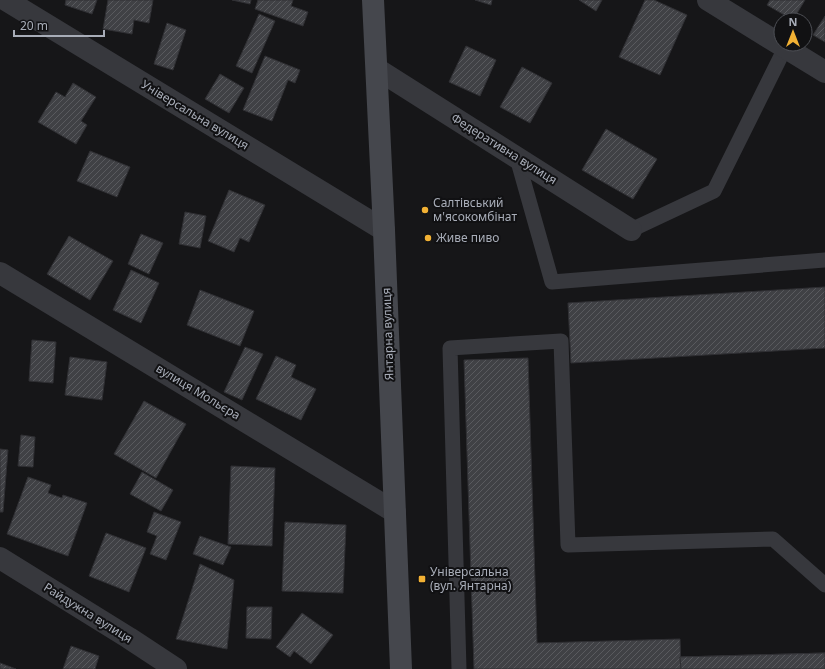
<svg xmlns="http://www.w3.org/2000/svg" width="825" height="669" font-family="'Noto Sans',sans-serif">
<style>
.building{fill:url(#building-hatch);stroke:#303034}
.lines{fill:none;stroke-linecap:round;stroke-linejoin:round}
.service{stroke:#37383d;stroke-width:15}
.minor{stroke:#37383d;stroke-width:22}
.secondary{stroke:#45474d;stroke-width:22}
.poi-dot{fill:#f2b134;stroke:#111113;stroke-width:1.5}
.labels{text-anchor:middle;stroke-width:4;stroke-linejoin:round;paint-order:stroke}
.street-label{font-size:12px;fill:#a8adb8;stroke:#111113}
.poi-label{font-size:12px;fill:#a8adb8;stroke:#111113;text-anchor:start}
</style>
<defs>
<pattern id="building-hatch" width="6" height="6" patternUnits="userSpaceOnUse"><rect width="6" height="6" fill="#404145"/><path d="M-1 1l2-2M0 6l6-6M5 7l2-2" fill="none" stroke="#595a5e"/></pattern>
</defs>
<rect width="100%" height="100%" fill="#161618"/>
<g class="building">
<polygon points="66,0 97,0 92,14 65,5"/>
<polygon points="108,0 153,0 149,23 134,20 132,34 103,29"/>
<polygon points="232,0 251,0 250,4"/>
<polygon points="258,0 293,0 291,6 308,12 303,26 255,9"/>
<polygon points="475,0 492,0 491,5"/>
<polygon points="579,0 602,0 596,11"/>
<polygon points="645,0 654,0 687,15 660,75 619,57"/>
<polygon points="770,0 805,0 793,20 767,5"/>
<polygon points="259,14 275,21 252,73 236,66"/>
<polygon points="825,16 825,42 813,35"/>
<polygon points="167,23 186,30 173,70 154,64"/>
<polygon points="466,46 496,60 480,96 449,82"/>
<polygon points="265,56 300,70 295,83 288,80 272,121 243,110"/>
<polygon points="522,67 552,83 530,123 500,107"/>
<polygon points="220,74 244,88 229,113 205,99"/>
<polygon points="73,83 96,97 81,121 87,125 76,144 38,122 56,92 65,97"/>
<polygon points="606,129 657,159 633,199 582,170"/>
<polygon points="90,151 130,167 117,197 77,181"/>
<polygon points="229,190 265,205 249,242 240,238 234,252 208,241"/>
<polygon points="185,212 206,216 200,248 179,244"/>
<polygon points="141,234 163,243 149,274 128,264"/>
<polygon points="69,236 113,261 90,300 47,274"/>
<polygon points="131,270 159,283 141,323 113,310"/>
<polygon points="825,287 825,348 571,363 568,303"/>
<polygon points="200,290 254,311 240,346 187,325"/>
<polygon points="32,340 56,342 53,383 29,381"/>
<polygon points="245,347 263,354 242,400 224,392"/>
<polygon points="276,356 296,365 291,377 316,389 301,420 256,399"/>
<polygon points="70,357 107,362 102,400 65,395"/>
<polygon points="528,358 537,643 680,639 681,669 474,669 464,360"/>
<polygon points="144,401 186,424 156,478 114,454"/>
<polygon points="21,435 35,437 33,467 18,466"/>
<polygon points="0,449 8,450 3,512 0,512"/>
<polygon points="231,466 275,468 272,546 228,544"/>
<polygon points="142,472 173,490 161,511 130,494"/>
<polygon points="28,477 51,485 48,493 62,498 63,495 87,503 68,556 7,534"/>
<polygon points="154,512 181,522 166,560 150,554 157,536 147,532"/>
<polygon points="285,522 346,525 343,593 282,591"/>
<polygon points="106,533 146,548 129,592 89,576"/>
<polygon points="200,536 231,547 223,565 193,554"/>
<polygon points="200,564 234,580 227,649 176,639"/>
<polygon points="247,607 272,607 271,639 246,638"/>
<polygon points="302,613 333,635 311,664 294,651 290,657 276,647"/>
<polygon points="71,646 99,656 95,669 63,669"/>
<polygon points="825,653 825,669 681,669 680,657"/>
<polygon points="825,653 825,669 681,669 680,657"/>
<polygon points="0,663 16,669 0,669"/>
</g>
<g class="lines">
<g class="service">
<polyline points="517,158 552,282 825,260"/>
<polyline points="631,230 714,191 785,48"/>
<polyline points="459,669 450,348 561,341 568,545 773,539 825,585"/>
</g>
<g class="minor">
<polyline points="6,0 384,230"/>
<polyline points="708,0 825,72"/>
<polyline points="377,69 631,230"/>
<polyline points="0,273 395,512"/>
<polyline points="0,558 129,638 176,669"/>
</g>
<polyline class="secondary" points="373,0 384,230 401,669"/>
</g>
<g class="poi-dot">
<circle cx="425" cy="210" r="4"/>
<circle cx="428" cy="238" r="4"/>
<rect x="418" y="575" width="8" height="8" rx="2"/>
</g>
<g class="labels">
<g class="street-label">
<text transform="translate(195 115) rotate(31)" y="4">Універсальна вулиця</text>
<text transform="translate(504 149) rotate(32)" y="4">Федеративна вулиця</text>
<text transform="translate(388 334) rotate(-92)" y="4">Янтарна вулиця</text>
<text transform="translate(198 392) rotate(31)" y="4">вулиця Мольєра</text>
<text transform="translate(88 613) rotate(32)" y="4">Райдужна вулиця</text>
</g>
<g class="poi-label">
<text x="433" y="207">Салтівський<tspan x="433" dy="14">м'ясокомбінат</tspan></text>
<text x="436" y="242">Живе пиво</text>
<text x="430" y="576">Універсальна<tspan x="430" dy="14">(вул. Янтарна)</tspan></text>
</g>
</g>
<g transform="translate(793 32)"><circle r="19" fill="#111113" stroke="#4d4f55"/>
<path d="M0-3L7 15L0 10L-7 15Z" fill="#f2b134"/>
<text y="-6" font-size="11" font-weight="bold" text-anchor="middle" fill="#a8adb8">N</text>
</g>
<path d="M14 30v6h90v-6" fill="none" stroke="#a8adb8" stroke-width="2"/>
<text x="20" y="30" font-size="12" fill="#a8adb8" stroke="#111113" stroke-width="3" paint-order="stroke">20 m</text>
</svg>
